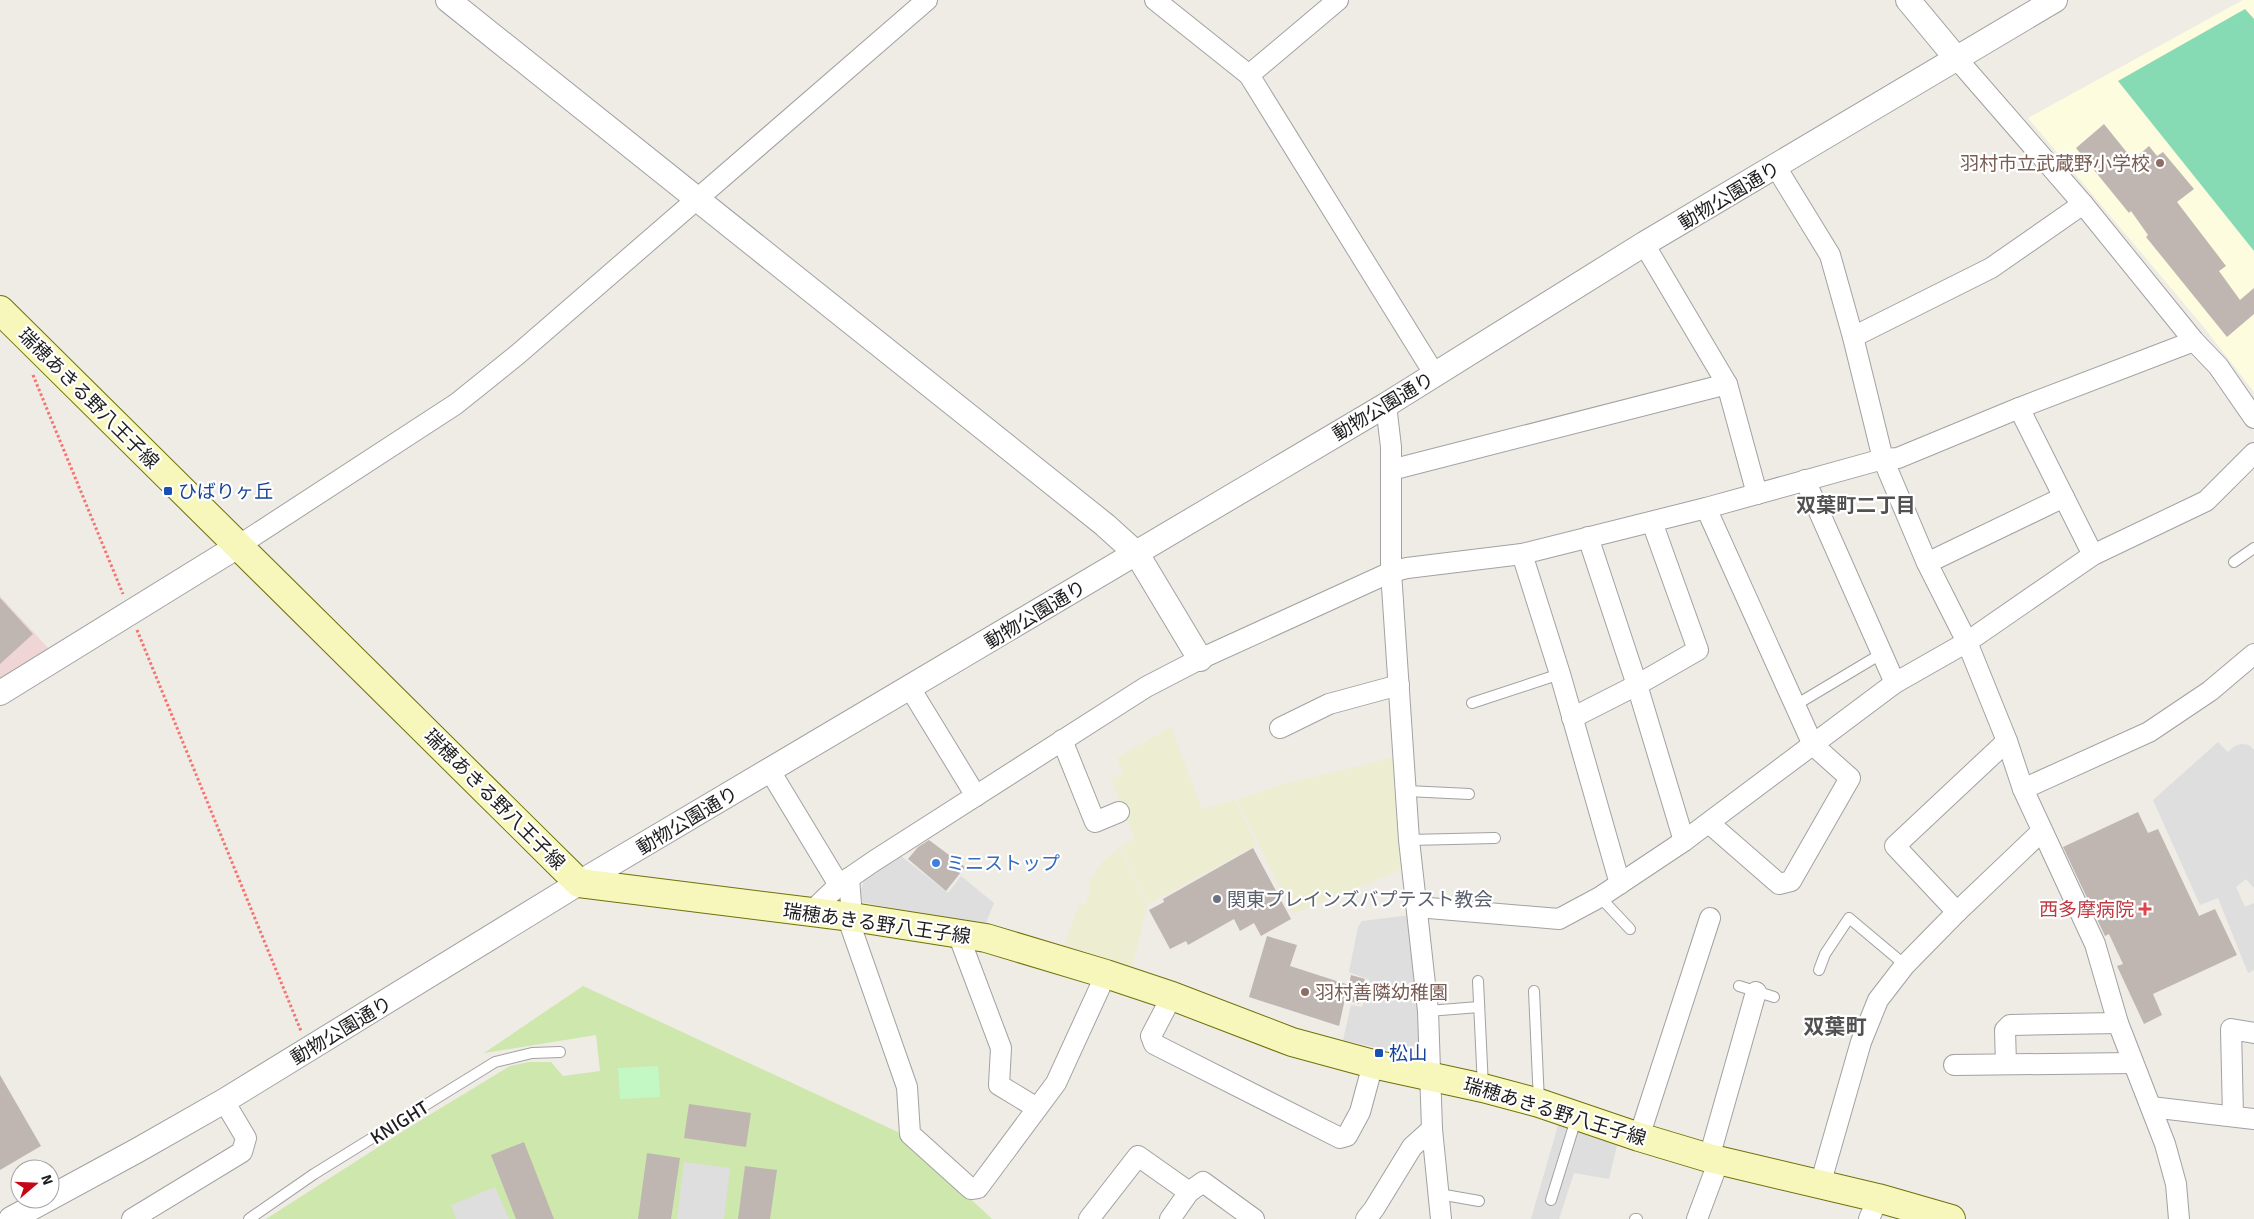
<svg xmlns="http://www.w3.org/2000/svg" width="2254" height="1219" font-family="Signika,'Noto Sans JP',sans-serif">
<style>
.commercial{fill:#efd5d6}
.education{fill:#fefcdf}
.farmland{fill:#ededd1}
.grass{fill:#cee7ad}
.park{fill:#c3f7c4}
.pitch{fill:#86dbb4}
.parking{fill:#dedede}
.building{fill:#bfb6b1}
.lines{fill:none;stroke-linecap:round;stroke-linejoin:round}
.service-casing{stroke:#a2a2a2;stroke-width:12}
.minor-casing{stroke:#a2a2a2;stroke-width:22}
.tertiary-casing{stroke:#a2a2a2;stroke-width:26}
.secondary-casing{stroke:#6e7209;stroke-width:30}
.path{stroke:#f57470;stroke-width:3;stroke-dasharray:2.5 2.5;stroke-linecap:butt}
.service{stroke:#fff;stroke-width:10}
.minor{stroke:#fff;stroke-width:20}
.tertiary{stroke:#fff;stroke-width:24}
.secondary{stroke:#f7f6bb;stroke-width:28}
.education-dot{fill:#8d6e63;stroke:#fff;stroke-width:2}
.transit-dot{fill:#1a4fb4;stroke:#fff;stroke-width:2}
.shop-dot{fill:#3f7fe0;stroke:#fff;stroke-width:2}
.worship-dot{fill:#6b7280;stroke:#fff;stroke-width:2}
.health-dot{fill:#e0444e;stroke:#fff;stroke-width:2}
.labels{text-anchor:middle;stroke-width:4.5;stroke-linejoin:round;paint-order:stroke}
.education-label{font-size:19px;fill:#785e54;stroke:#fff;text-anchor:end}
.street-label{font-size:19px;fill:#1e1e1e;stroke:#fff}
.transit-label{font-size:19px;fill:#164399;stroke:#fff;text-anchor:start}
.shop-label{font-size:19px;fill:#366cbe;stroke:#fff;text-anchor:start}
.worship-label{font-size:19px;fill:#5b616d;stroke:#fff;text-anchor:start}
.health-label{font-size:19px;fill:#be3a42;stroke:#fff;text-anchor:end}
.neighbourhood-label{font-size:20px;font-weight:bold;fill:#515151;stroke:#fff}
.quarter-label{font-size:21px;font-weight:bold;fill:#515151;stroke:#fff}
</style>
<rect width="100%" height="100%" fill="#efebe5"/>
<polygon class="commercial" points="0,596 50,650 0,682"/>
<polygon class="education" points="2243,0 2254,0 2254,392 2202,325 2028,118"/>
<g class="farmland">
<polygon points="1171,727 1202,809 1235,800 1256,845 1148,904 1121,846 1135,839 1111,779 1123,774 1117,758"/>
<polygon points="1399,756 1405,868 1293,914 1237,800 1281,785"/>
<polygon points="1120,848 1147,905 1132,968 1064,945 1080,904 1085,905 1091,890 1088,888 1091,880 1103,861"/>
</g>
<polygon class="grass" points="583,986 900,1133 992,1219 266,1219 408,1128 510,1066 529,1062 551,1062 563,1076 600,1071 596,1035 484,1053"/>
<polygon class="park" points="658,1066 660,1097 620,1099 618,1068"/>
<polygon class="pitch" points="2245,9 2254,19 2254,251 2118,81"/>
<g class="parking">
<polygon points="2218,742 2228,752 2235,746 2242,744 2249,745 2254,750 2254,888 2246,879 2236,887 2245,907 2254,903 2254,970 2248,973 2218,898 2200,905 2153,800"/>
<polygon points="896,852 948,893 961,876 994,903 985,925 860,902 859,898 866,872"/>
<polygon points="1411,915 1422,1058 1343,1040 1351,1005 1362,1007 1370,980 1349,972 1358,927 1362,921"/>
<polygon points="1559,1122 1618,1141 1609,1179 1574,1173 1559,1219 1531,1219"/>
<polygon points="684,1162 730,1168 724,1219 677,1219"/>
<polygon points="495,1187 509,1219 456,1219 451,1205"/>
</g>
<g class="building">
<polygon points="2104,124 2133,160 2149,146 2157,156 2163,152 2194,189 2177,202 2226,266 2219,271 2240,300 2254,288 2254,314 2227,337 2146,237 2148,235 2131,211 2129,213 2076,148"/>
<polygon points="0,598 33,634 0,664"/>
<polygon points="2138,812 2148,833 2158,829 2199,916 2215,909 2237,955 2153,994 2162,1015 2144,1024 2117,966 2123,964 2109,934 2105,936 2063,847"/>
<polygon points="929,840 965,867 946,891 908,859 918,847"/>
<polygon points="1253,848 1291,919 1261,936 1254,923 1240,931 1234,919 1188,945 1186,941 1170,949 1149,910 1164,902 1163,899"/>
<polygon points="1267,936 1297,945 1290,966 1349,985 1351,975 1365,979 1359,1004 1345,999 1339,1026 1249,997"/>
<polygon points="0,1075 41,1146 0,1170"/>
<polygon points="689,1104 751,1113 746,1147 684,1138"/>
<polygon points="524,1142 554,1219 516,1219 491,1155"/>
<polygon points="647,1153 680,1158 671,1219 638,1219"/>
<polygon points="745,1166 777,1170 770,1219 738,1219"/>
</g>
<g class="lines">
<g class="service-casing">
<g id="service">
<polyline points="2234,562 2254,548"/>
<polyline points="1472,703 1560,674"/>
<polyline points="1794,706 1881,654"/>
<polyline points="1407,791 1469,794"/>
<polyline points="1409,840 1495,838"/>
<polyline points="1600,897 1630,929"/>
<polyline points="1819,970 1825,954 1849,918 1905,965"/>
<polyline points="1478,981 1483,1087"/>
<polyline points="1739,986 1774,997"/>
<polyline points="1534,991 1539,1102"/>
<polyline points="1428,1011 1479,1007"/>
<polyline points="1439,1194 1479,1201"/>
<polyline points="1551,1200 1577,1116"/>
<polyline points="249,1219 314,1174 495,1062 532,1053 560,1052"/>
<polyline points="1635,1219 1637,1219"/>
</g>
</g>
<g class="minor-casing">
<g id="minor">
<polyline points="1155,0 1249,75 1435,375"/>
<polyline points="1957,59 2083,204 2194,341 2218,366 2254,418"/>
<polyline points="1249,75 1338,0"/>
<polyline points="1776,167 1830,255 1853,337 1883,459 1927,563 1967,642 2007,741 2023,789 2095,944 2118,1023 2165,1144 2176,1184 2179,1219"/>
<polyline points="1644,244 1727,384 1757,494"/>
<polyline points="1853,337 1991,268 2083,204"/>
<polyline points="1386,405 1391,447 1391,572 1409,840 1428,1011 1432,1129 1441,1219"/>
<polyline points="2019,408 2093,555"/>
<polyline points="1391,470 1727,384"/>
<polyline points="1805,480 1895,683"/>
<polyline points="1706,508 1813,745 1850,778 1791,881 1779,884 1709,823"/>
<polyline points="1588,537 1637,685 1684,841"/>
<polyline points="238,546 456,404 517,355 927,0"/>
<polyline points="1522,554 1560,674 1620,884"/>
<polyline points="1927,563 2064,497"/>
<polyline points="910,688 976,796"/>
<polyline points="1572,718 1637,685 1698,650 1652,522"/>
<polyline points="1280,728 1329,704 1399,685"/>
<polyline points="1062,740 1095,822 1119,812"/>
<polyline points="770,771 839,885"/>
<polyline points="2023,789 2149,732 2210,691 2254,654"/>
<polyline points="849,878 852,917"/>
<polyline points="1417,907 1559,919 1600,897 1684,841 1895,683 1967,642 2093,555 2206,501 2254,453"/>
<polyline points="1957,912 1895,846 2007,741"/>
<polyline points="810,913 839,885 874,861 1146,687 1200,659 1391,572 1407,568 1522,554 1706,508 1883,459 1898,458 2019,408 2194,341"/>
<polyline points="847,916 907,1087 910,1134 971,1189 978,1188 1056,1083 1106,974"/>
<polyline points="958,934 1001,1048 999,1085 1037,1108"/>
<polyline points="1172,996 1151,1036 1154,1044 1340,1138 1347,1136 1360,1112 1373,1064"/>
<polyline points="2006,1064 2005,1030 2010,1025 2118,1023"/>
<polyline points="1954,1065 2133,1063"/>
<polyline points="2151,1107 2254,1119"/>
<polyline points="2233,1116 2231,1029 2254,1033"/>
<polyline points="1639,1137 1710,918"/>
<polyline points="1709,1158 1756,992"/>
<polyline points="1820,1185 1861,1042 1878,1000 1905,965 1957,912 2042,831"/>
<polyline points="132,1219 242,1152 246,1138 224,1101"/>
<polyline points="1089,1219 1138,1156 1189,1192"/>
<polyline points="1170,1219 1189,1192 1203,1182 1254,1219"/>
<polyline points="1366,1219 1374,1209 1412,1147 1432,1129"/>
<polyline points="1697,1219 1719,1160"/>
<polyline points="1869,1219 1878,1198"/>
</g>
</g>
<g class="tertiary-casing">
<g id="tertiary">
<polyline points="448,0 1105,525 1137,554 1200,659"/>
<polyline points="1908,0 1957,59"/>
<polyline points="0,693 238,546"/>
<polyline points="11,1219 138,1150 224,1101 579,883 1386,405 1644,244 2055,0"/>
</g>
</g>
<g class="secondary-casing">
<polyline id="secondary" points="0,310 579,883 852,917 986,938 1106,974 1172,996 1292,1042 1373,1064 1483,1088 1539,1103 1639,1137 1709,1158 1878,1198 1951,1219"/>
</g>
<g class="path">
<polyline points="33,375 123,594"/>
<polyline points="137,630 301,1031"/>
</g>
<use href="#service" class="service"/>
<use href="#minor" class="minor"/>
<use href="#tertiary" class="tertiary"/>
<use href="#secondary" class="secondary"/>
</g>
<g class="education-dot">
<circle cx="2160" cy="163" r="5"/>
<circle cx="1305" cy="992" r="5"/>
</g>
<g class="transit-dot">
<rect x="163" y="486" width="10" height="10" rx="2.5"/>
<rect x="1374" y="1048" width="10" height="10" rx="2.5"/>
</g>
<circle class="shop-dot" cx="936" cy="863" r="5"/>
<circle class="worship-dot" cx="1217" cy="899" r="5"/>
<path class="health-dot" d="M2142.5 901.5h5v5h5v5h-5v5h-5v-5h-5v-5h5z"/>
<g class="labels">
<g class="education-label">
<text x="2150" y="170">羽村市立武蔵野小学校</text>
<text x="1315" y="999" text-anchor="start">羽村善隣幼稚園</text>
</g>
<g class="street-label">
<text transform="translate(1729 195) rotate(-31)" y="7">動物公園通り</text>
<text transform="translate(89 398) rotate(45)" y="7">瑞穂あきる野八王子線</text>
<text transform="translate(1383 406) rotate(-31)" y="7">動物公園通り</text>
<text transform="translate(1035 614) rotate(-31)" y="7">動物公園通り</text>
<text transform="translate(495 799) rotate(45)" y="7">瑞穂あきる野八王子線</text>
<text transform="translate(687 820) rotate(-31)" y="7">動物公園通り</text>
<text transform="translate(877 923) rotate(8)" y="7">瑞穂あきる野八王子線</text>
<text transform="translate(341 1030) rotate(-31)" y="7">動物公園通り</text>
<text transform="translate(1555 1111) rotate(17)" y="7">瑞穂あきる野八王子線</text>
<text transform="translate(399 1122) rotate(-32)" y="7">KNIGHT</text>
</g>
<g class="transit-label">
<text x="178" y="498">ひばりヶ丘</text>
<text x="1389" y="1060">松山</text>
</g>
<g class="shop-label">
<text x="946" y="870">ミニストップ</text>
</g>
<g class="worship-label">
<text x="1227" y="906">関東プレインズバプテスト教会</text>
</g>
<g class="health-label">
<text x="2134" y="916">西多摩病院</text>
</g>
<g class="neighbourhood-label">
<text x="1856" y="512">双葉町二丁目</text>
</g>
<g class="quarter-label">
<text x="1835" y="1034">双葉町</text>
</g>
</g>
<g transform="translate(35 1184) rotate(71)"><circle r="24" fill="#ffffff" stroke="#a5a5a5"/>
<path d="M0-4L9 19L0 12L-9 19Z" fill="#c60715"/>
<text y="-8" font-size="14" font-weight="bold" text-anchor="middle" fill="#1e1e1e">N</text>
</g>
</svg>
